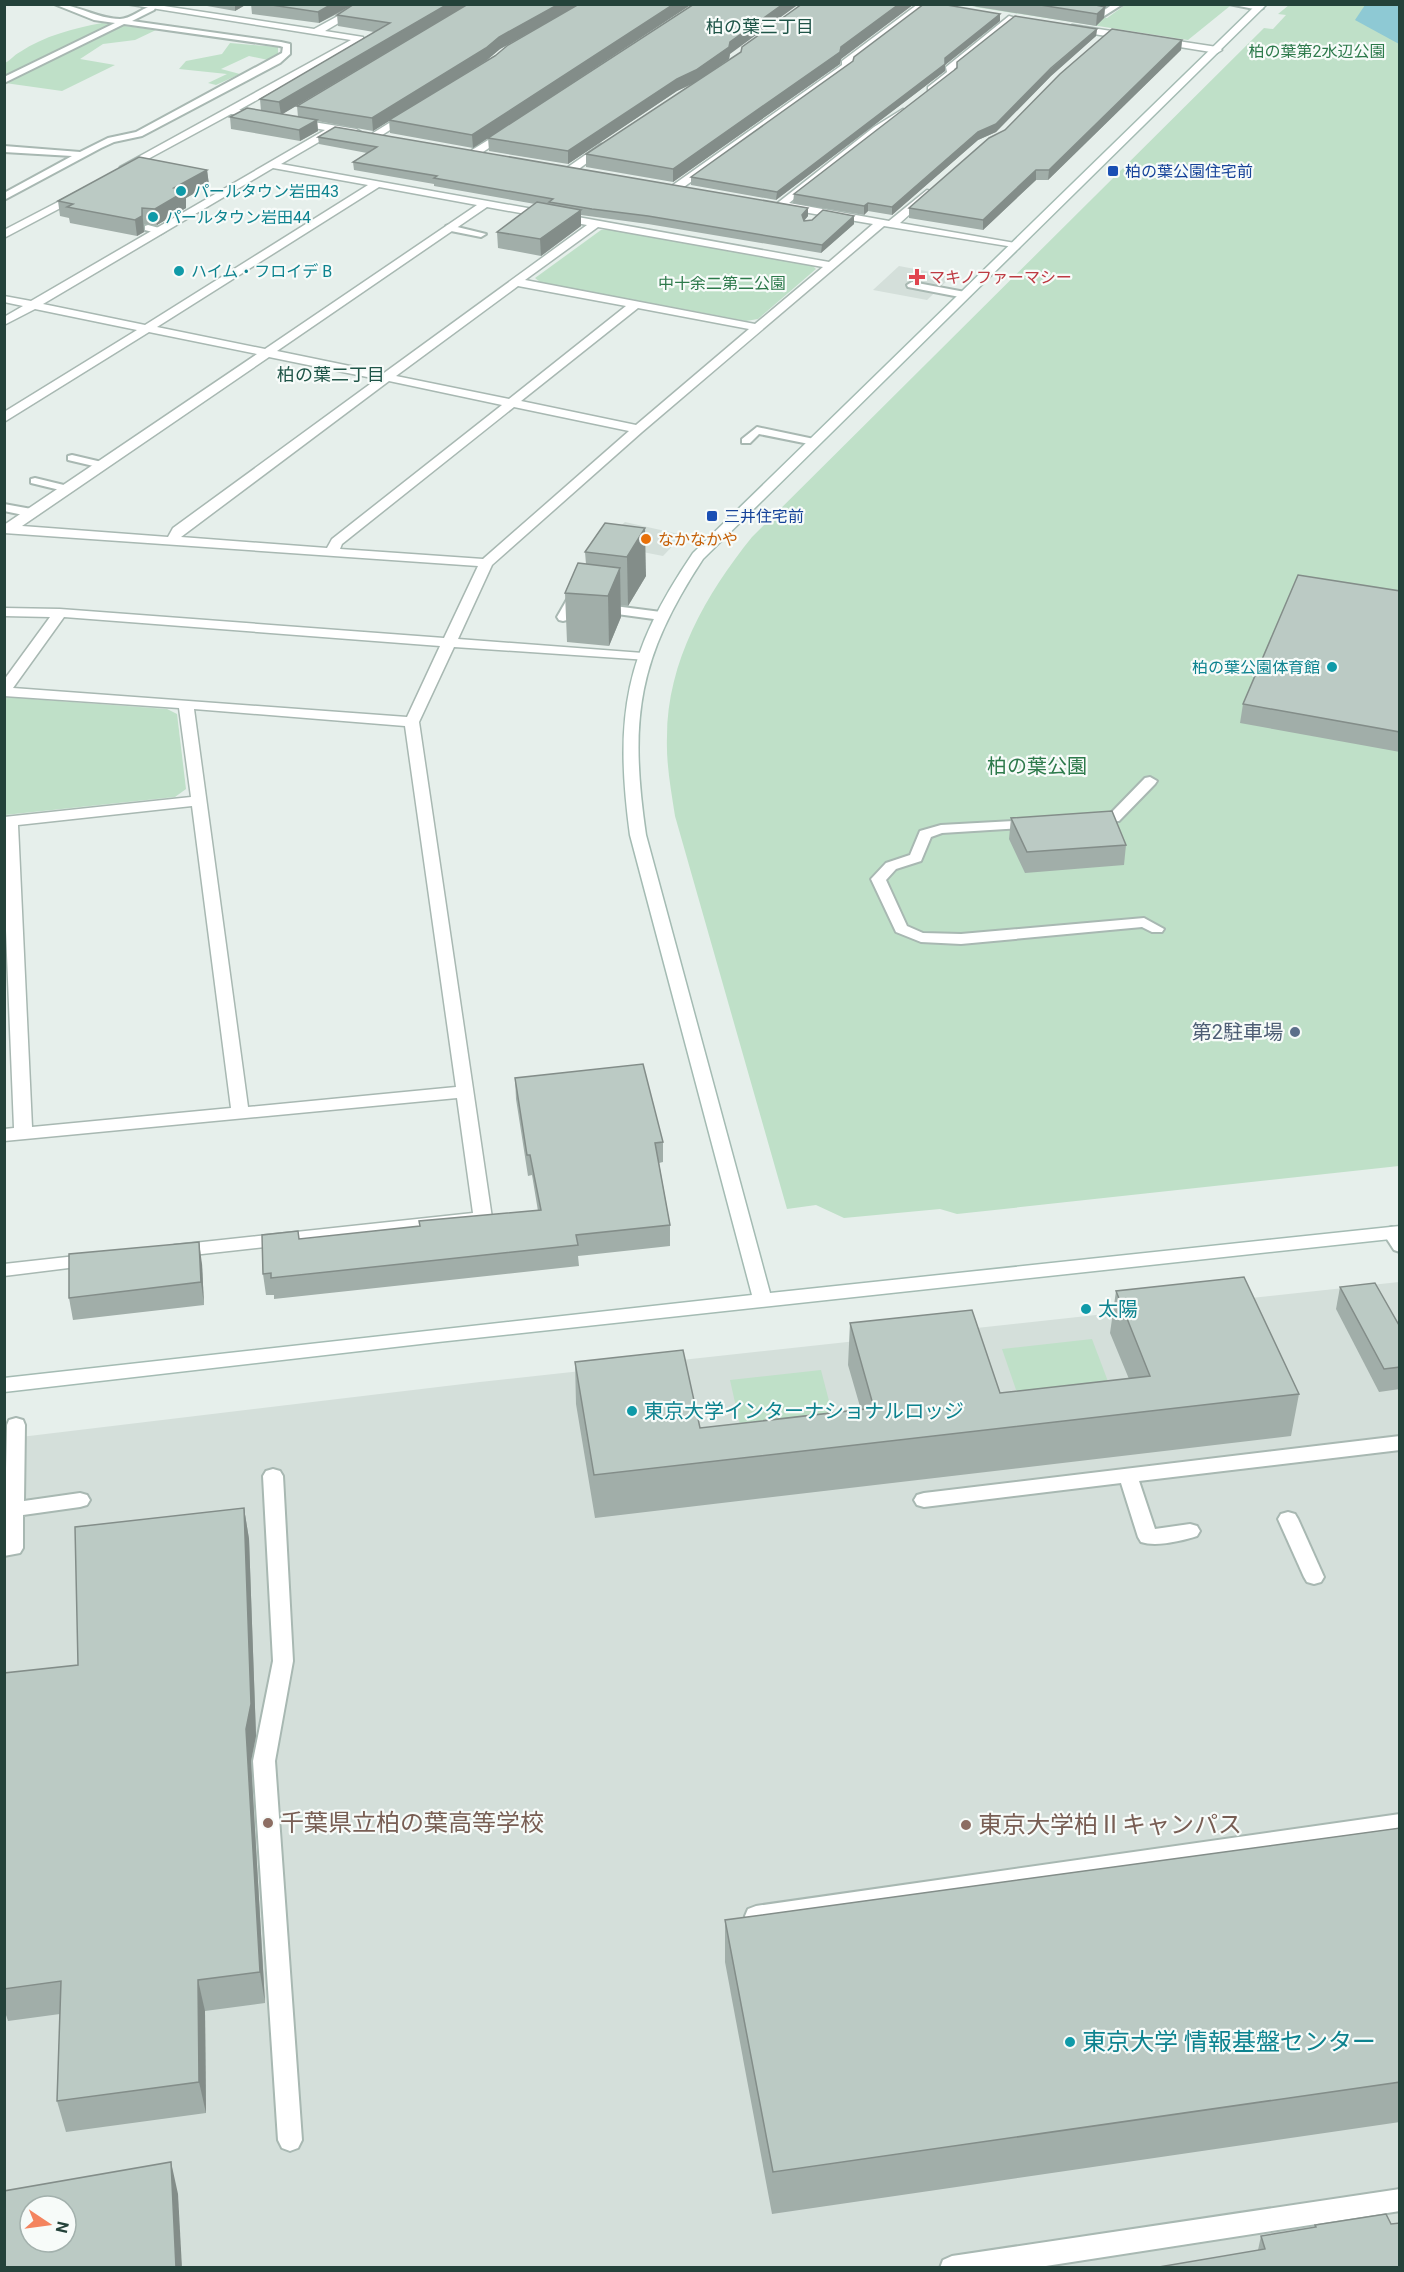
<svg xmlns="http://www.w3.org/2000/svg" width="1404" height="2272" font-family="Roboto,'Noto Sans JP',sans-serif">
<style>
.built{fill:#d4dfda;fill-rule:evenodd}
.green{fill:#bfe0c8}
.water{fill:#8ec9d4}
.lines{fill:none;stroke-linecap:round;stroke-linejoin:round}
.lane-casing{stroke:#a8b8b2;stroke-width:4}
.street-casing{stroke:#a8b8b2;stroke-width:3}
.secondary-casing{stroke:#a4bbb3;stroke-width:3}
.lane{fill:#fff;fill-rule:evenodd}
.street{fill:#fff;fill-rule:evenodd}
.secondary{fill:#fff;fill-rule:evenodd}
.wall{fill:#a1aea9}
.shaded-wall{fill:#838d89}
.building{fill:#bbcac4;stroke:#838d89;stroke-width:1.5;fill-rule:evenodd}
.transit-dot{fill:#1a4fb4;stroke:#f7fbf9;stroke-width:2}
.culture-dot{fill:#0f9aa8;stroke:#f7fbf9;stroke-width:2}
.health-dot{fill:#e0444e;stroke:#f7fbf9;stroke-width:2}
.food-dot{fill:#e8710a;stroke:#f7fbf9;stroke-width:2}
.service-dot{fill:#5c6f8a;stroke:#f7fbf9;stroke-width:2}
.education-dot{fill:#8d6e63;stroke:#f7fbf9;stroke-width:2}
.labels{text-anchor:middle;stroke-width:4.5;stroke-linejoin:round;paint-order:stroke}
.far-park-label{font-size:16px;fill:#2d7a4b;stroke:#f7fbf9}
.far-transit-label{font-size:16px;fill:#164399;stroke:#f7fbf9;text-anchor:start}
.far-culture-label{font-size:16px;fill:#0d838f;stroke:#f7fbf9;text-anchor:start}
.far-health-label{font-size:16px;fill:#be3a42;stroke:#f7fbf9;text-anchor:start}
.far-food-label{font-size:16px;fill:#c56008;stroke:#f7fbf9;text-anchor:start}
.far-neighbourhood-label{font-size:18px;fill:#1f5548;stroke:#f7fbf9}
.park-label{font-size:20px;fill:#2d7a4b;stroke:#f7fbf9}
.service-label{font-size:20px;fill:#4e5e75;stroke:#f7fbf9;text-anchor:end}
.culture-label{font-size:20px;fill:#0d838f;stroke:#f7fbf9;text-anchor:start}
.near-education-label{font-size:24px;fill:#785e54;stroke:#f7fbf9;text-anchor:start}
.near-culture-label{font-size:24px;fill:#0d838f;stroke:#f7fbf9;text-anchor:start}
</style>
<rect width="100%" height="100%" fill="#e6efeb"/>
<g class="built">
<polygon points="899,266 952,276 927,300 873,290"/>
<polygon points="625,522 683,535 663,556 602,544"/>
<path d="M1399,1282V2267H5L4,1439L480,1382ZM30,2206H66V2242H30Z"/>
</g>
<g class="green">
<polygon points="978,4 1063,11 1107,18 1125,5 1230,6 1188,40 975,7"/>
<path d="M1289,5H1399V1166L957,1214L940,1209L844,1218L816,1205L787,1209L675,816C671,790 666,764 667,737C667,662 706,594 752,537L1264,28L1273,29L1286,15L1278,14Z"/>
<path d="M102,23L156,30L135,40L103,44L80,59L115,65L62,91L5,83V63C11,60 14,55 20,52C44,36 74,28 102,23Z"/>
<polygon points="230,43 278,47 278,56 273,61 249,56 221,69 240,74 216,85 208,83 227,74 179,69 186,61 222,54"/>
<polygon points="610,229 812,265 816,269 758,319 746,321 540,282 535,278 601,230"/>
<polygon points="5,697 167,709 177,714 186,789 175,797 5,815"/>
<polygon points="1092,1339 1115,1400 1023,1410 1002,1349"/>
<polygon points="821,1370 837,1432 744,1443 730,1380"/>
</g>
<polygon class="water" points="1365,5 1399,5 1399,44 1355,20"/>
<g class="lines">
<g class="lane-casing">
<g id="lane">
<path d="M54,4C77,4 97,19 120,19C130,19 141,9 151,6L155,8L154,10L132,21L281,42L290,44V54L280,63L142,136L114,142L101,148L4,200V193L72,156L4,152V146L80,152L108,138L136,132L282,53L283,47L280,46L124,24L4,83V77L115,23L94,20Z"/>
<polygon points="1113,4 1123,4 1104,16 1080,11 1084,9 1103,11"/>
<polygon points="1229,4 1252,4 1263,8 1259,10"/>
<polygon points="148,225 163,229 165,231 160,234 145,230 145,226"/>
<polygon points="449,225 486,234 481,237 446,230 446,226"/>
<polygon points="912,282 965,292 970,295 965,298 908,287 907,285"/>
<polygon points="757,427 814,439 820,442 814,445 759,434 750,443 742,443 742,439"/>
<polygon points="72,455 106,463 108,465 102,468 68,460 68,456"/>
<polygon points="35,478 72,487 74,489 68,492 31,483 31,479"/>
<polygon points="4,504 37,510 39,513 33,517 4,511"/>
<polygon points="577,588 583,592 567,620 563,621 559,620 557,617 573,589"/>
<polygon points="599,604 661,612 667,616 661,620 595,611 593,608"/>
<polygon points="1150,777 1157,781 1155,784 1119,821 1089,823 1087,820 1089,817 1110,814 1145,778"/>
<polygon points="1032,820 1037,821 1039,824 1037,827 942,833 931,837 921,861 896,869 886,880 907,926 923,933 961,934 1144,918 1164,929 1162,932 1152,932 1142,927 961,944 921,942 896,932 871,879 886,863 910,855 920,831 941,825"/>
<polygon points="1392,1227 1400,1231 1400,1252 1394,1250 1383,1233 1386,1229"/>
<polygon points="16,1418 23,1420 25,1425 24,1501 80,1493 87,1495 90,1500 87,1505 80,1507 23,1515 23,1548 20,1553 4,1556 7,1425 9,1420"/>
<path d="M1400,1436V1450L1139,1481L1155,1529L1190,1524L1197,1526L1200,1531L1197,1536C1182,1541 1156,1547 1141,1542L1138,1537L1121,1483L924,1507L917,1505L914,1500L917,1495L924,1493Z"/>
<polygon points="273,1469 280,1471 283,1476 293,1661 275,1761 302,2140 298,2148 290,2151 282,2148 278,2140 253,1761 273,1661 263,1476 266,1471"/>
<polygon points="1288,1512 1295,1514 1298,1519 1324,1577 1321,1582 1314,1584 1307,1582 1304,1577 1278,1519 1281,1514"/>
<polygon points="1400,1814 1400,1832 756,1926 748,1923 745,1916 748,1909 756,1906"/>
<polygon points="1400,2189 1400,2211 1033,2268 940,2268 943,2260 952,2256"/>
</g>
</g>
<g class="street-casing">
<g id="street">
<polygon points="126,4 151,4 314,29 360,4 371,4 325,31 363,37 363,41 239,110 265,114 265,118 231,114 124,172 120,171 120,167 351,40"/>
<polygon points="918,4 927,5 851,63 851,67 681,189 673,189 673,185 842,65 842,61"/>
<polygon points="1009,16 1016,18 954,69 955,74 934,91 928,91 928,87 947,72 946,67"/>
<polygon points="1072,25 1131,34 1136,37 1131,40 1069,30 1068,28"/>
<polygon points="1158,38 1217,47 1222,50 1217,53 1155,43 1153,41"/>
<path d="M903,109L908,112L906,114L880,131L789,203L889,221L927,190L931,191V195L900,223L1015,243L1019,244V248L884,226L642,432L492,565L458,639L643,653L650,657L648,660L454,647L419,722L492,1218L490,1222L175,1257L168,1255L166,1251L168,1247L175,1245L473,1213L457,1098L4,1141V1129L14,1128L4,881V817L191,797L179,708L4,696V680L50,617L4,616V608L60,609L444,638L478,566L4,533V525L257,354L149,332L4,422V412L137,330L35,309L4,325V317L23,306L4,302V296L31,301L325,130L292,124V120L295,119L356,129L361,132L356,135L336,132L281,164L829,262L873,224L780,208L775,205L874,127ZM273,168L368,185L145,325L43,304ZM379,187L477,205L265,349L157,327ZM487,207L587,225L384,373L277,351ZM598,227L823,267L755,324L525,280ZM518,286L626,306L509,399L396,376ZM638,308L749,329L636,425L521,401ZM269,357L377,379L173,528L168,537L22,526ZM389,381L502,405L332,539L327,548L181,537ZM514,407L629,431L483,559L340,549L342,544ZM64,617L440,646L407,717L13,688ZM194,709L405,726L456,1087L248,1107ZM192,806L231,1108L32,1127L18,825Z"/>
<polygon points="407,112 415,114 379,137 373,137 373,133"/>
<polygon points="506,129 514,131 480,154 472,154 472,150"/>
<polygon points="601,144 610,146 576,171 568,171 568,167"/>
<polygon points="79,191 83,192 83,196 4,238 4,230"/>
<polygon points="94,1254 101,1256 104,1260 101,1264 4,1276 4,1264"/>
</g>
</g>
<g class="secondary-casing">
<path id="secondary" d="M1257,4H1267L703,559C638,658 629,718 646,835L770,1293L1400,1226V1238L438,1342L4,1392V1378L752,1295L630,835C614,716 625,653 693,553Z"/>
</g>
<use href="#lane" class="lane"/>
<use href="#street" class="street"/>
<use href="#secondary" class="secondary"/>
</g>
<g class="wall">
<polygon points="196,4 247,4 235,11"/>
<polygon points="251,4 468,4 282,114 298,117 297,106 468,4 692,4 473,148 390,133 389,120 564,13 500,49 487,60 373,131 317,121 318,131 300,141 231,129 230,117 261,111 260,99 374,32 338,26 337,15 351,7 319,23 252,14"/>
<polygon points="802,4 914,4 841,59 840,64 673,182 586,167 586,154 694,83 677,91 568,164 489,151 488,138 730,54 729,59 701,79 741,52"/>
<polygon points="960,4 1108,4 1105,7 1104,18 1096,26"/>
<polygon points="1000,14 1000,21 945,65 945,71 776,200 691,185 691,177"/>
<polygon points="1097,29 1096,36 1051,76 996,132 978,140 892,215 868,211 864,215 793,203 794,194"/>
<polygon points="1182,40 1181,50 1048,180 1036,180 983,230 909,218 909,208 1005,130"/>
<polygon points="318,137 808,208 808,216 804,221 854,224 821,253 648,224 581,215 581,226 541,256 498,248 497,232 535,204 434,186 434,184 354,170 353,162 367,153 319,144"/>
<polygon points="207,170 209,185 186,198 186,208 157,225 144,224 144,232 137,236 70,223 69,218 60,216 58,201"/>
<polygon points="605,523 646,576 628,606 620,605 621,617 609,646 567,642 565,593 586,564 585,552"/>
<polygon points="1400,591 1400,752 1240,723 1243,704"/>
<polygon points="1011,818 1126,845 1124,865 1025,873 1009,839"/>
<polygon points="515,1078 663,1142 663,1162 659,1163 670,1225 670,1246 578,1256 579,1266 274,1299 274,1295 266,1295 263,1274 420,1226 538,1211 532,1175 528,1176 516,1099"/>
<polygon points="202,1264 204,1305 73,1320 69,1298"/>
<polygon points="1340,1287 1400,1327 1400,1389 1379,1392 1336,1309"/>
<polygon points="1116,1291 1299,1394 1291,1436 595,1518 576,1404 575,1362 700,1428 861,1410 848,1365 850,1323 1000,1393 1129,1379 1110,1333"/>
<polygon points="244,1508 249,1539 256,1736 251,1761 265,2003 205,2011 206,2113 66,2132 57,2101 60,2014 8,2021 4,2009 4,1673 78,1665"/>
<polygon points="1400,1828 1400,2122 772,2214 725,1962 725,1920"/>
<polygon points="1391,2224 1258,2250 1261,2236 1314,2228 1315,2225"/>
</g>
<g class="shaded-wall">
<polygon points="235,4 247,4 235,11"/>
<polygon points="332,4 354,4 319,23 318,12"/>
<polygon points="448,4 468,4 281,115 279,102"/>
<polygon points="559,4 580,4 500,49 487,60 373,131 372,118 499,37"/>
<polygon points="674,4 692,4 473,148 472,135"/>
<polygon points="783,4 799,4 730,54 729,59 696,82 677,91 568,164 568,151 677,79"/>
<polygon points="899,4 914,4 841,59 840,64 673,182 673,169"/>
<polygon points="1103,4 1108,4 1105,7 1104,18 1096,26 1097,14 1102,9"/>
<polygon points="1000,14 1000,21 945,65 945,71 776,200 777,192"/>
<polygon points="1097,29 1096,36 1051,76 996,132 978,140 892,215 892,207"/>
<polygon points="1182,40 1181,50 1048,180 1049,170"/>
<polygon points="317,120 318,131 300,141 299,130"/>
<polygon points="207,170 209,185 186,198 186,208 157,225 155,209 174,188"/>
<polygon points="1036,170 1036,180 983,230 983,220"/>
<polygon points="868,203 868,211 864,215 864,206"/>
<polygon points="142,208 144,232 137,236 135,220"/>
<polygon points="808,208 808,216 802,223 802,215"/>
<polygon points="581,210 581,226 541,256 540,239"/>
<polygon points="854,216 854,224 821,253 822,245"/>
<polygon points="645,528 646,576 628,606 627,557"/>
<polygon points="620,568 621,617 609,646 608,596"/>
<polygon points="199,1242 202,1264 204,1305 201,1282"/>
<polygon points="244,1508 249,1539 256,1736 251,1761 265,2003 260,1972 246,1729"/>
<polygon points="198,1980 205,2011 206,2113 199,2082"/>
<polygon points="171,2162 178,2194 182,2268 176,2268"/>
</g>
<g class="building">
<polygon points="265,4 332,4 318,12"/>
<polygon points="354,4 448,4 279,102 260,99 390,23 337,15"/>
<polygon points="468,4 559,4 499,37 486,48 372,118 297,106"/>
<polygon points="579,4 674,4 472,135 389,120 495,56 508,45"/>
<polygon points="694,4 783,4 730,42 729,47 696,70 677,79 568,151 488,138"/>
<polygon points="802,4 899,4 841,47 840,52 673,169 586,154 741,52 742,47"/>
<polygon points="924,4 941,4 1000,14 945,58 945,64 777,192 691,177 853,61 854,57"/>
<polygon points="1034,4 1091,4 1105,7 1097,14"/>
<polygon points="1015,16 1097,29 1051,68 996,124 978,132 892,207 868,203 864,206 794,194 957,68 957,62"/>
<polygon points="1112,29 1182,40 1049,170 1036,170 983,220 909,208 989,138 1005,130 1060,74"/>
<polygon points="247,108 317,120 299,130 230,117"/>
<polygon points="335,127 808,208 802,215 804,221 812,220 823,210 854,216 822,245 648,216 592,209 549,202 553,199 434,178 437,176 353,162 377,147 318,137"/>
<polygon points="139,157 207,170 174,188 185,190 182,192 184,192 155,209 142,208 142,216 135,220 67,207 73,204 58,201"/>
<polygon points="537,202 581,210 540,239 497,232"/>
<polygon points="605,523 645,528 627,557 585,552"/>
<polygon points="578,563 620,568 608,596 565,593"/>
<polygon points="1298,575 1400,591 1400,732 1243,704"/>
<polygon points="1112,811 1126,845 1027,852 1011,818"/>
<polygon points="643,1064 663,1142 655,1143 670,1225 576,1235 578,1245 271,1278 271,1273 263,1274 262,1235 298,1231 299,1239 420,1226 419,1221 541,1210 530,1155 527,1155 515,1078"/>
<polygon points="199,1242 201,1282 69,1298 69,1254"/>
<polygon points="1244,1277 1299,1394 594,1475 575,1362 683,1350 700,1428 874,1408 850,1323 972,1310 1000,1393 1150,1376 1116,1291"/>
<polygon points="1375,1283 1400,1327 1400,1367 1384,1369 1340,1287"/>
<polygon points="244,1508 251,1704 246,1729 260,1972 198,1980 199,2082 57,2101 61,1981 4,1989 4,1673 78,1665 75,1527"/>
<polygon points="1400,1828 1400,2082 773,2172 725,1920"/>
<path d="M171,2162L176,2268H4V2191ZM30,2206H66V2242H30Z"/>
<polygon points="1386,2214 1391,2224 1400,2223 1400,2268 1153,2268 1265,2249 1261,2236 1316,2227 1315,2225"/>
</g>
<g class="transit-dot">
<rect x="1107" y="165" width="12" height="12" rx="3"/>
<rect x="706" y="510" width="12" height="12" rx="3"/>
</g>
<g class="culture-dot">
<circle cx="181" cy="191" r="6"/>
<circle cx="153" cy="217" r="6"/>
<circle cx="179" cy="271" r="6"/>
<circle cx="1332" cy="667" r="6"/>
<circle cx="1086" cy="1309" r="6"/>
<circle cx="632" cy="1411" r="6"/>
<circle cx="1070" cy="2042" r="6"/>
</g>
<path class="health-dot" d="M914 268h6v6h6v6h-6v6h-6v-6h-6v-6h6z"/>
<circle class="food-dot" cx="646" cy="539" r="6"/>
<circle class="service-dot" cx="1295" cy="1032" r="6"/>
<g class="education-dot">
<circle cx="268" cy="1823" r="6"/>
<circle cx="966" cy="1825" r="6"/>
</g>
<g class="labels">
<g class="far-park-label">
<text x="1317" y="57">柏の葉第2水辺公園</text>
<text x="722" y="289">中十余二第二公園</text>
</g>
<g class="far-transit-label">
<text x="1125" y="177">柏の葉公園住宅前</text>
<text x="724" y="522">三井住宅前</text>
</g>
<g class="far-culture-label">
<text x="193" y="197">パールタウン岩田43</text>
<text x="165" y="223">パールタウン岩田44</text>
<text x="191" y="277">ハイム・フロイデ B</text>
<text x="1320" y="673" text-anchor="end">柏の葉公園体育館</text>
</g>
<g class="far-health-label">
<text x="929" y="283">マキノファーマシー</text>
</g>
<g class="far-food-label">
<text x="658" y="545">なかなかや</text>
</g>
<g class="far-neighbourhood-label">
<text x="760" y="33">柏の葉三丁目</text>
<text x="331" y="381">柏の葉二丁目</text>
</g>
<g class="park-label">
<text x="1037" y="773">柏の葉公園</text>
</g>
<g class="service-label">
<text x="1283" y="1039">第2駐車場</text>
</g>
<g class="culture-label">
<text x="1098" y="1316">太陽</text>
<text x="644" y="1418">東京大学インターナショナルロッジ</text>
</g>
<g class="near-education-label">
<text x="280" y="1831">千葉県立柏の葉高等学校</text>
<text x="978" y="1833">東京大学柏Ⅱキャンパス</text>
</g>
<g class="near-culture-label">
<text x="1082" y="2050">東京大学 情報基盤センター</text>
</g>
</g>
<rect width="1404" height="2272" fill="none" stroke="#24423a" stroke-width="12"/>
<g transform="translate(48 2224) rotate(103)"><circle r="28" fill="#f7fbf9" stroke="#a3b1ad" stroke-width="1.5"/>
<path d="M0-4.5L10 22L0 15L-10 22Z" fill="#f4845f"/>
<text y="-9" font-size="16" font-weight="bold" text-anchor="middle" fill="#24423a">N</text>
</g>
</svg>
